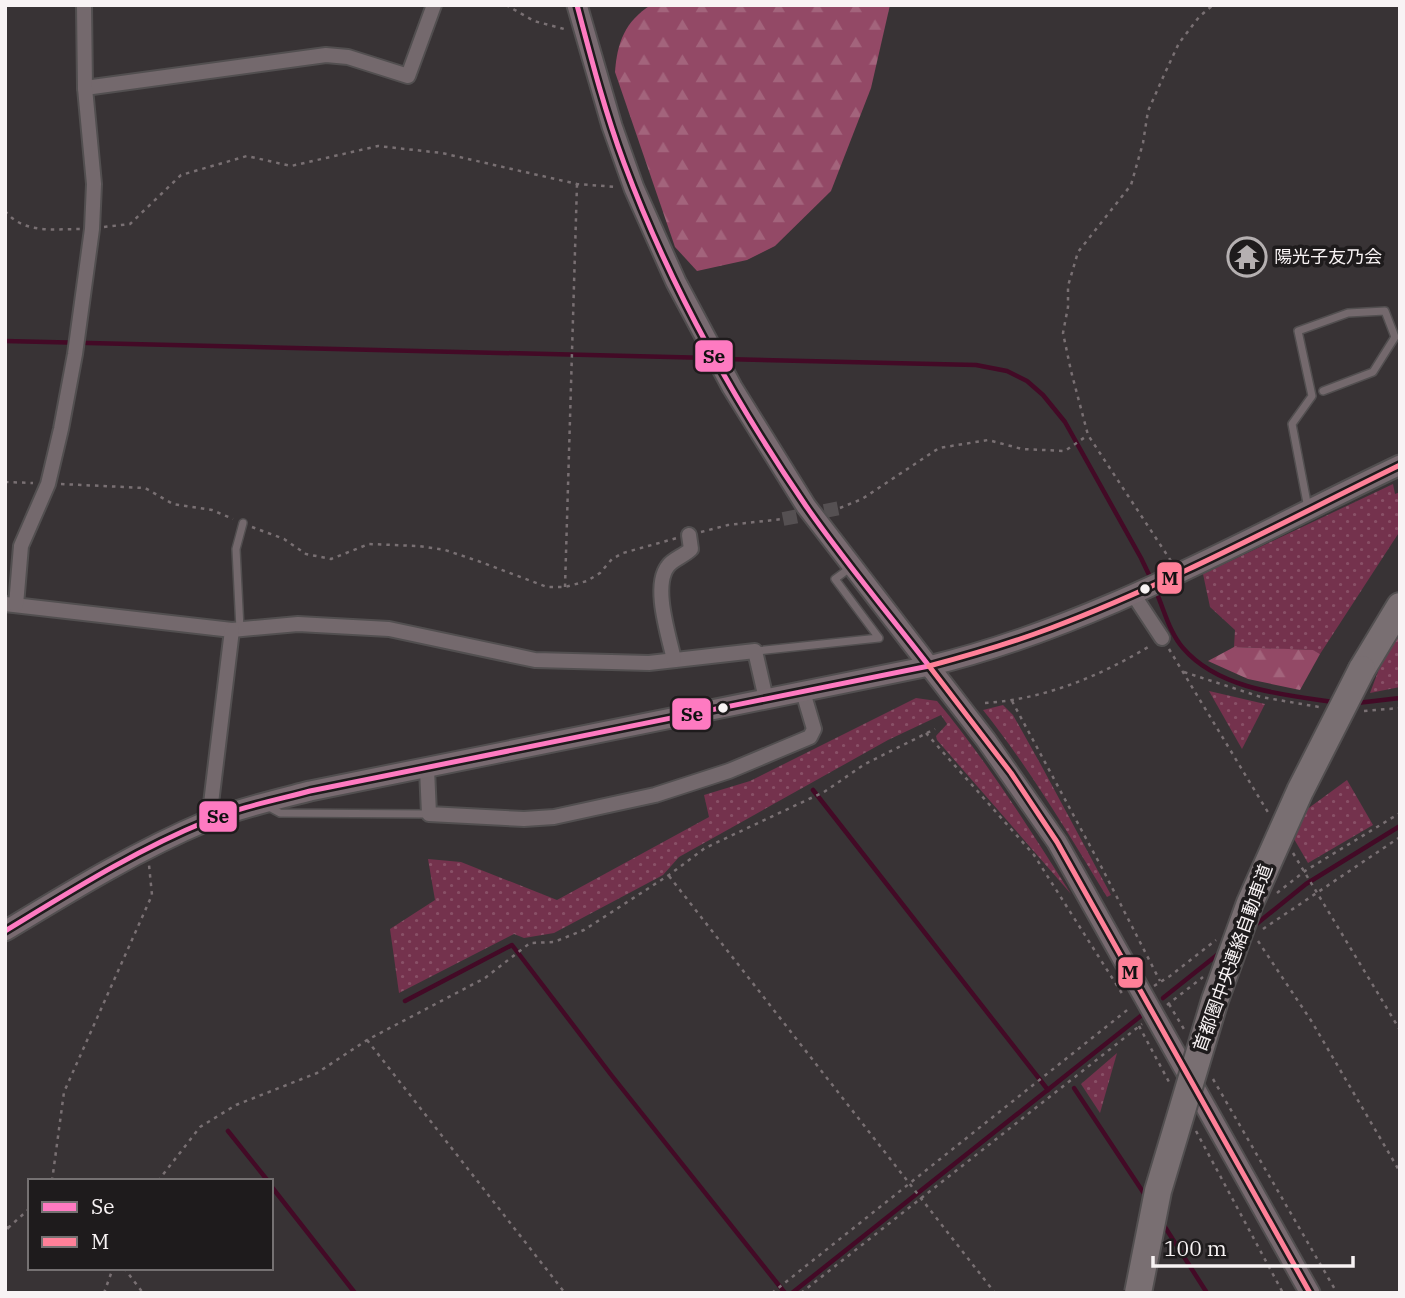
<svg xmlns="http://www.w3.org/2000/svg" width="1405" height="1298" font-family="'IBM Plex Serif','Noto Sans JP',serif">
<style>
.grass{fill:url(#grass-dots)}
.forest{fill:url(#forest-firs)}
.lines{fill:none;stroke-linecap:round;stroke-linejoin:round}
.stream{stroke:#430a26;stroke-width:4.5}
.minor-tunnel{stroke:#555052;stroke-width:14;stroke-dasharray:14 7;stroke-linecap:butt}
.service-casing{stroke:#524f50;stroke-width:10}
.minor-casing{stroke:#524f50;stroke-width:18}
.secondary-casing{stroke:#524f50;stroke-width:23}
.motorway-casing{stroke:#524f50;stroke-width:30}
.path{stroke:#797073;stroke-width:2.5;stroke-dasharray:3.5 5;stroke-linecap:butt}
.service{stroke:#74696d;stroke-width:7}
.minor{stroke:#74696d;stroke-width:14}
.secondary{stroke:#786a70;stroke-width:19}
.motorway{stroke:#796f72;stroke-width:26}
.motorway-bridge-casing{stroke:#524f50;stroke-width:30;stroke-linecap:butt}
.motorway-bridge{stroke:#796f72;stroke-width:26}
.bus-1-casing{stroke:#1e1b1c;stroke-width:10}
.bus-2-casing{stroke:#1e1b1c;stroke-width:10}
.bus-1{stroke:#fe7ac1;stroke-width:5}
.bus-2{stroke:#ff8098;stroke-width:5}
.bus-dot{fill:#f8f3f4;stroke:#1e1b1c;stroke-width:2.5}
.labels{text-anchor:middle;stroke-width:7;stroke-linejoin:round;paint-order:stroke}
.poi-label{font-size:18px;fill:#f8f3f4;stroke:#1e1b1c;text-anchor:start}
.street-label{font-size:18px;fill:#f8f3f4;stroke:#1e1b1c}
.line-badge{stroke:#1e1b1c;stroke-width:2.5}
.pale-badge-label{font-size:19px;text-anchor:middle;font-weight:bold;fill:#111}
</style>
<defs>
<pattern id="grass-dots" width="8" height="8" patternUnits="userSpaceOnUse" patternTransform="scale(1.75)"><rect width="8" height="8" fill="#74324d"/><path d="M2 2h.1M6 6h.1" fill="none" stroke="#895067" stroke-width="1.8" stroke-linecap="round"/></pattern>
<pattern id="forest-firs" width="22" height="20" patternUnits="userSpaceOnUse" patternTransform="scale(1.75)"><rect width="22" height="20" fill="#934966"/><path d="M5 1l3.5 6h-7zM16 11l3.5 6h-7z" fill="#a3647c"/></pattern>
</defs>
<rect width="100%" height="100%" fill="#383335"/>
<g class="grass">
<polygon points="1393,484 1395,494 1400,492 1400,531 1320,654 1312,650 1234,647 1235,630 1210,607 1203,574"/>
<polygon points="1400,631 1400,687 1370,693 1382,661"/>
<polygon points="1209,691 1265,704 1242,749"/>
<path d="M916,698L937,701C987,761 1029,828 1071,894L937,740L936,736L947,724L941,715L888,740L679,857L663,875L554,933L524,938L514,934L399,993L390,929L435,900L428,859L461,862L557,900L709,817L704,795L750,781Z"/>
<path d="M1003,705L1013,715L1041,765L1111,895L1107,897C1068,833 1030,769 983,710Z"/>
<polygon points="1347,780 1373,825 1308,863 1294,839 1306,810"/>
<polygon points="1117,1053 1100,1113 1081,1084"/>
</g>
<g class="forest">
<path d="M651,5H890L871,88L831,191L775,246L747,260L697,271L675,247L615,72C617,43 625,21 651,5Z"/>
<polygon points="1234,647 1313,650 1320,654 1300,690 1248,679 1208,661"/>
</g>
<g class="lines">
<g class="stream">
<polyline points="5,341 711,358"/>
<polyline points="723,359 976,365 1007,371 1027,381 1043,395 1065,422 1141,558 1152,581"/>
<path d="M1155,589C1164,609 1169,632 1183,648C1218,689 1284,695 1334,702"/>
<polyline points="1357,703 1400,698"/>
<polyline points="813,790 1048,1090"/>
<polyline points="1254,926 1306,884 1400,826"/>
<polyline points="1163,998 1222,951"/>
<polyline points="405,1001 512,945 612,1076 785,1293"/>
<polyline points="1074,1088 1147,1198"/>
<polyline points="228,1131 268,1181"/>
<polyline points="271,1186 355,1293"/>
<polyline points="1163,1224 1207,1293"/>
<polyline points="792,1293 1142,1015"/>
</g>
<polyline class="minor-tunnel" points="783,519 840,508"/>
<g class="service-casing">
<g id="service">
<polyline points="1308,508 1292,424 1312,396 1298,331 1348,313 1385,311 1395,337 1373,372 1323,391"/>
<polyline points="240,629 236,549 243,523"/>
<polyline points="756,651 879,638 835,579 850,568"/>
<polyline points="267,806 280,813 428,814"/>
</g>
</g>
<g class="minor-casing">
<g id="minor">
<polyline points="85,88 326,55 348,57 408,76 434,5"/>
<polyline points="1133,594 1162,638"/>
<polyline points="5,604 232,630 298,624 389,629 535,660 649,663 755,651 766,699"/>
<polyline points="16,605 21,546 48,484 61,429 75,354 92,229 94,184 85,88 84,5"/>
<path d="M674,660C669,636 652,586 668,566C673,559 684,556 691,549L689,535"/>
<polyline points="427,769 429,814 524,819 554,817 655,795 729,771 810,737 814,729 803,692"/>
<polyline points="209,820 232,630"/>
</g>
</g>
<g class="secondary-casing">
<g id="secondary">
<polyline points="577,5 612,126 634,188 676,282 732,387 806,506 986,740 1057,842 1310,1293"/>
<path d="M5,931C71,891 136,851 207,821C240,808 275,800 310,791L929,666C1096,626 1246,538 1400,465"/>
</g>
</g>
<g class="motorway-casing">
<polyline id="motorway" points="1362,669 1400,606"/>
</g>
<g class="path">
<polyline points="506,5 534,21 568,30"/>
<path d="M5,211C24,234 53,229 80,229"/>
<polyline points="104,227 130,224 181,175 247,156 291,166 378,146 442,153 577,184 617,187"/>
<polyline points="5,482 33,483"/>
<polyline points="61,484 145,488 173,504 212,510 233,519"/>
<polyline points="840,508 862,499 939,448 988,440 1022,449 1065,451 1088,435"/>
<polyline points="252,527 284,539 306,554 331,559 369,544 418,546 445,550 478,561 547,587 565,587 587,581 600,573 612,559 623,553 677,538"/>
<polyline points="701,532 728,525 783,519"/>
<polyline points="1171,561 1088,435 1071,371 1063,333 1068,307 1068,286 1078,252 1131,185 1143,143 1148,111 1164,75 1179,43 1199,17 1213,5"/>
<polyline points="565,587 577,184"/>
<polyline points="1169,649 1269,814"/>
<polyline points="1184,672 1261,697 1319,707"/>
<polyline points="1012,701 1103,870 1160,981"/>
<path d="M985,703C1045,699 1098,677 1150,646"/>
<polyline points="1364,711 1400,708"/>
<polyline points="926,733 1034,855 1123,995"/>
<polyline points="1293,853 1400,1030"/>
<polyline points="669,876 995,1293"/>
<polyline points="1277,893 1305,871 1400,813"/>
<polyline points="1263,929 1400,837"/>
<polyline points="1258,941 1312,1022 1400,1172"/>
<polyline points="1154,986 1170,976 1216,940"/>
<polyline points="1169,1004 1185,1031"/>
<polyline points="1167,1005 1203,977"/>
<polyline points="1139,1026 1169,1082"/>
<polyline points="367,1040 565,1293"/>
<polyline points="1213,1079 1337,1293"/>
<polyline points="1196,1131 1283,1293"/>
<polyline points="52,1181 64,1092 152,895 149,865"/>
<polyline points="158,1181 200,1127 236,1105 317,1073 367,1040 485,978 530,943 554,942 584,930 669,875 705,848 824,792 865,764 935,729"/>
<polyline points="5,1218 8,1228 5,1237"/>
<polyline points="8,1228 30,1208"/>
<polyline points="124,1268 143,1293"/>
<polyline points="104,1293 113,1268"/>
<polyline points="772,1293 1131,1007"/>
<polyline points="801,1293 1142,1024"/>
</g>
<use href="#service" class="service"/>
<use href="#minor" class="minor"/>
<use href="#secondary" class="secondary"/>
<use href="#motorway" class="motorway"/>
<g class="motorway-bridge-casing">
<polyline id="motorway-bridge" points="1138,1293 1158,1191 1215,1000 1250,903 1300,791 1362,669"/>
</g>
<use href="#motorway-bridge" class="motorway-bridge"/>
<g class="bus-1-casing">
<g id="bus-1">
<path d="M577,5C591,58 605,112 624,163C669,284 733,399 806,506C844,561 888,613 929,666"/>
<path d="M5,931C71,891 136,850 207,821C240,807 276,800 310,791L929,666"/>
</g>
</g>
<g class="bus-2-casing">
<g id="bus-2">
<polyline points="929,666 1011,773 1057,842 1310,1293"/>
<path d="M929,666C970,655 1011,643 1051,628C1171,583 1285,521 1400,465"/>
</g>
</g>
<use href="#bus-1" class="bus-1"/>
<use href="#bus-2" class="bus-2"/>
</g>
<defs>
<g id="temple-ring" transform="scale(2.0125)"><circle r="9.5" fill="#1e1b1c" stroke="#b5b0b1" stroke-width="1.5"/><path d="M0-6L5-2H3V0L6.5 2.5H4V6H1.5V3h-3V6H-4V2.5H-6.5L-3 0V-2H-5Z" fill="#b5b0b1"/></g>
</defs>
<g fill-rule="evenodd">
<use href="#temple-ring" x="1247" y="257"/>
</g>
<g class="bus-dot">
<circle cx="1145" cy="589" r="6"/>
<circle cx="723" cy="708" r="6"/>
</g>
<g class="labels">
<g class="poi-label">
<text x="1274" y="263">陽光子友乃会</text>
</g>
<g class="street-label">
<text transform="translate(1233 958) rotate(-70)" y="6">首都圏中央連絡自動車道</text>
</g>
</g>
<g class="line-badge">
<rect x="694" y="339" width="40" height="34" rx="7" fill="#fe7ac1"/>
<rect x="1156" y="561" width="27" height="34" rx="7" fill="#ff8098"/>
<rect x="671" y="697" width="41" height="34" rx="7" fill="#fe7ac1"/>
<rect x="198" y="800" width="40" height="33" rx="7" fill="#fe7ac1"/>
<rect x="1117" y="956" width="27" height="33" rx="7" fill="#ff8098"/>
</g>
<g class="pale-badge-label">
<text x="714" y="363">Se</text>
<text x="1170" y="585">M</text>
<text x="692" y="721">Se</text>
<text x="218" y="823">Se</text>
<text x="1130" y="979">M</text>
</g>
<rect width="1405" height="1298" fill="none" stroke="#f8f3f4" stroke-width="14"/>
<rect x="28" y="1179" width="245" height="91" fill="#1e1b1c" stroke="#757172" stroke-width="2"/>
<rect x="42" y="1202" width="35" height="10" fill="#fe7ac1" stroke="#757172" stroke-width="2"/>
<text x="91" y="1214" font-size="21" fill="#f8f3f4">Se</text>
<rect x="42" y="1237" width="35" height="10" fill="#ff8098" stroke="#757172" stroke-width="2"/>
<text x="91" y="1249" font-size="21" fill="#f8f3f4">M</text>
<path d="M1153 1256v10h200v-10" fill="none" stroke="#f8f3f4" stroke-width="3.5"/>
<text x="1164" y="1256" font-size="21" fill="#f8f3f4" stroke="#1e1b1c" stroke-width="5" paint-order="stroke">100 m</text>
</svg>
